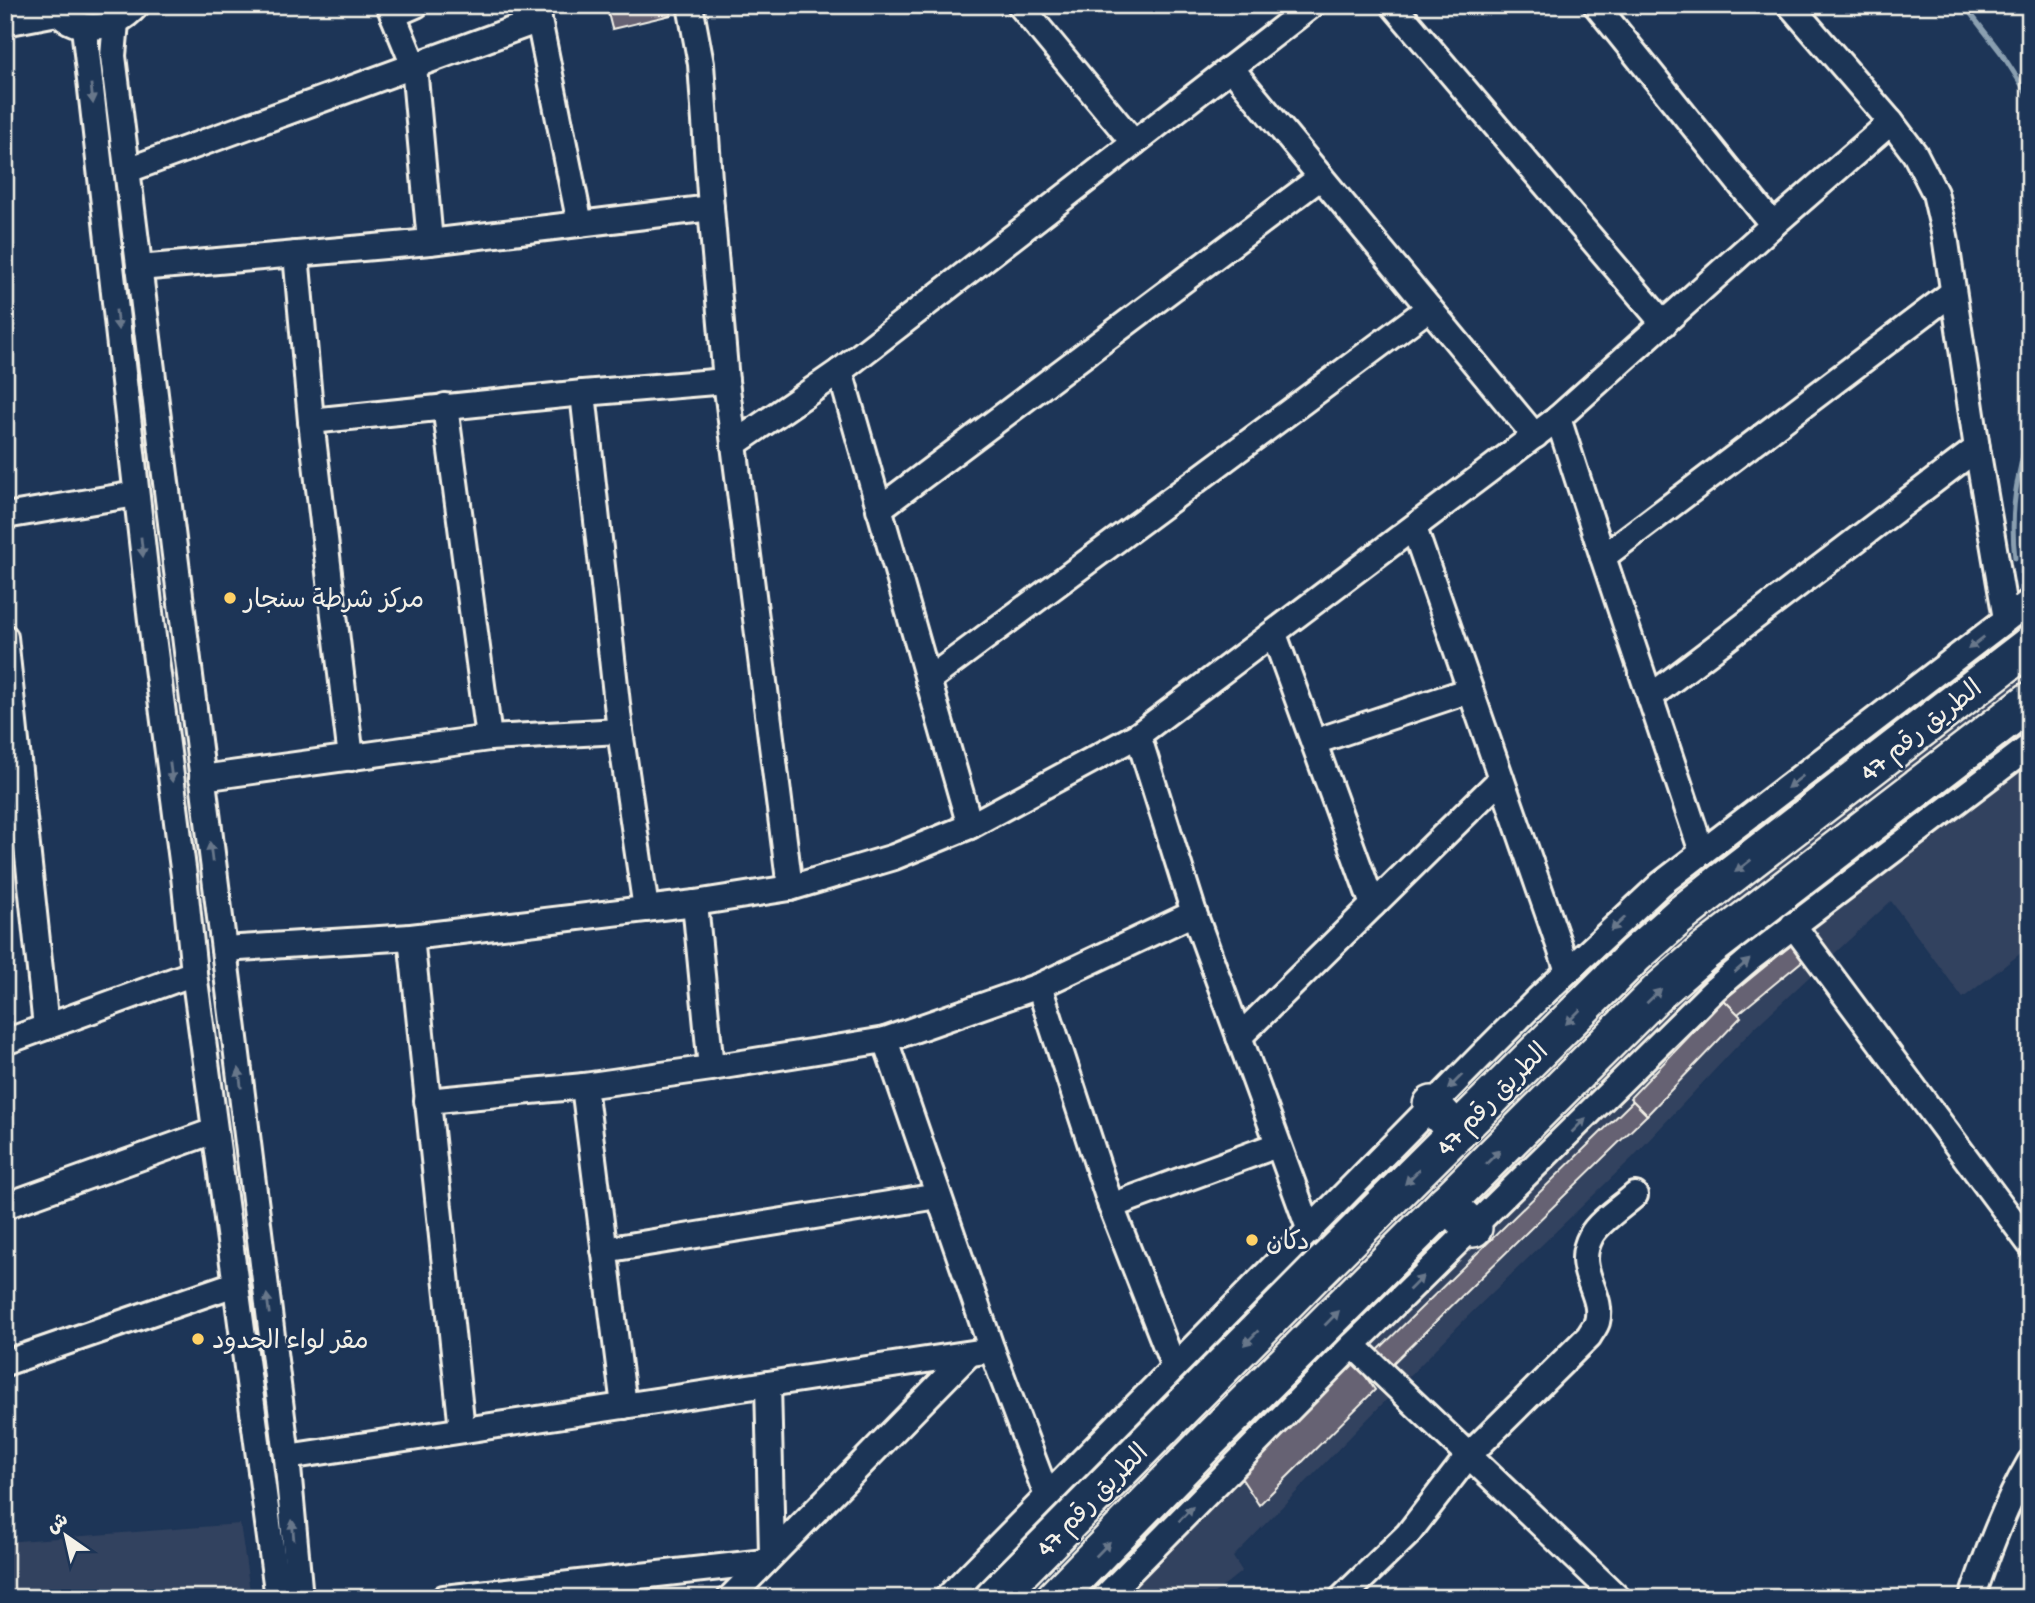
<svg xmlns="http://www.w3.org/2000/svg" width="2035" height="1603" font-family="'Gochi Hand','Playpen Sans Arabic',sans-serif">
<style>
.built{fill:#33425f}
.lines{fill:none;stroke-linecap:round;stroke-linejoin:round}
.stream{stroke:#8a9fb0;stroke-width:5}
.building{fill:#666273;stroke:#f4f1e8;stroke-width:2}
.minor-casing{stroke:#f4f1e8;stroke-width:30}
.highway-casing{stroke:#f4f1e8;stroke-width:42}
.minor{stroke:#1d3557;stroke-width:24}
.highway{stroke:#1d3557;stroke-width:37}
.oneway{fill:#68778a}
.poi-dot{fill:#ffd166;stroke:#1d3557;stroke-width:2.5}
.labels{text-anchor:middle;stroke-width:5;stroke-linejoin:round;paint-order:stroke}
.poi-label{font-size:26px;fill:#f4f1e8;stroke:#1d3557;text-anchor:start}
.street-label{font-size:26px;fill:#f4f1e8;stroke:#1d3557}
</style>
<rect width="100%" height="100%" fill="#1d3557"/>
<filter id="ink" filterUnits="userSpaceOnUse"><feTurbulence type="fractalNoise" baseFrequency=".0143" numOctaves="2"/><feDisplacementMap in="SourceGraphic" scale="14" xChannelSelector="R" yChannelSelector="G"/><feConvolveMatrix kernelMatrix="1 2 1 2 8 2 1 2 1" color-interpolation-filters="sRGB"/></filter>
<g filter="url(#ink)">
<g class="built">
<polygon points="1989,648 2030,667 2030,946 1963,998 1891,901 1753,1029 1632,1158 1468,1316 1233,1557 1242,1571 1208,1598 1128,1598 1095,1489 1852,760"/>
<polygon points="240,1524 251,1598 5,1598 5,1542"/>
</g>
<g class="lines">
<g class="stream">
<polyline points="1964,5 2002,54 2030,98"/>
<path d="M2015,558C2009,509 2018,474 2030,427"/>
</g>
</g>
<g class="building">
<polygon points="606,5 669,5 671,15 612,29"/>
<polygon points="1795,942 1807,957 1738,1014 1724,1000"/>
<polygon points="1724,1000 1741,1017 1647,1115 1630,1098"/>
<polygon points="1633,1101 1647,1115 1387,1369 1373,1355"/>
<polygon points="1355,1361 1375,1390 1259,1505 1240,1476"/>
</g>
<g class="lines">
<g class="minor-casing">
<g id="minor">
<path d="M50,5C75,35 112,33 137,5"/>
<polyline points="389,5 414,66 430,242"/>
<polyline points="536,5 580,224"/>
<polyline points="690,5 701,64 711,208 726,381 790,888"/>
<polyline points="1020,5 1134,143"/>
<polyline points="1393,5 1664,324"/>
<polyline points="1596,5 1773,225"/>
<polyline points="1790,5 1891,122 1915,154 1935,193 1945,236 1977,448 2006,619"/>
<polyline points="393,15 416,5"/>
<polyline points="116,22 113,56 287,1457 300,1598"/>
<polyline points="5,23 57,13"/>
<polyline points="84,27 151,621 184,876 194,973 278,1598"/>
<polyline points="1231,68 1535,436"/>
<polyline points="128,170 539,20"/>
<polyline points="296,254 311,421 351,758"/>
<polyline points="139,268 430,242 711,208"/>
<polyline points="840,371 970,826"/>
<polyline points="583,393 620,731 646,909"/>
<polyline points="1558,418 1603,557 1702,852"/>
<polyline points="311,421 583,393 726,381"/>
<polyline points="734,444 840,371 1312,5"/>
<polyline points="879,509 1321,177"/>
<polyline points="5,516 136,494"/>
<polyline points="1414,528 1568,971"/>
<polyline points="1603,557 1953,292"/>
<polyline points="1274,634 1373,905"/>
<polyline points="5,637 46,1027"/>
<polyline points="928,680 1429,308"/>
<polyline points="1650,697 1977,448"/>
<polyline points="1138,735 1194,913 1310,1231"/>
<polyline points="489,738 620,731"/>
<polyline points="1314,742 1470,690"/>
<polyline points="202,778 489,738 445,406"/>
<polyline points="695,903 711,1068"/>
<polyline points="1793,925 2030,1244"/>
<polyline points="411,937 462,1430"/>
<polyline points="224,949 411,937 695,903 790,888 894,857 970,826 1138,735 1558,418 1773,225 1891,122"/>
<polyline points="1039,986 1111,1206 1174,1367"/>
<polyline points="1239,1037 1501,779"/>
<polyline points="885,1040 992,1350 1047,1496"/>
<polyline points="5,1042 194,973"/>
<polyline points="584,1086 624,1406"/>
<polyline points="427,1101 584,1086 711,1068 885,1040 1039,986 1194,913"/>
<polyline points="5,1206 214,1131"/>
<polyline points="1111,1206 1277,1145"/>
<polyline points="604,1250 938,1196"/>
<polyline points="1353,1345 1618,1598"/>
<polyline points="5,1363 235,1284"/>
<polyline points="768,1384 772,1554"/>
<polyline points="287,1457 992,1350"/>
<polyline points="444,1598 765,1562"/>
<polyline points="730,1598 969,1354"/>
<polyline points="947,1598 1479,1058 1538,999 1661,884 2030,601"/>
<polyline points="1104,1598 1353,1345 1715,989 1750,959 2030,746"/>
<path d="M1342,1598L1408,1534L1468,1456L1589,1336C1591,1332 1596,1326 1597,1322C1605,1293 1572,1271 1591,1236C1598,1222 1623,1206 1635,1195"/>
<path d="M1972,1598C1988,1551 2005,1505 2030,1462"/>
</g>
</g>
<g class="highway-casing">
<g id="highway">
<polyline points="1432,1105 1457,1132"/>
<polyline points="1446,1203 1473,1228"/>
<polyline points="994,1598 1314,1274 1635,955 1678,917 1722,882 2030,645"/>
<polyline points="1055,1598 1205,1444 1658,992 1704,952 2030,701"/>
</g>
</g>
<use href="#minor" class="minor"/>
<use href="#highway" class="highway"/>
</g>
<defs><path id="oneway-solid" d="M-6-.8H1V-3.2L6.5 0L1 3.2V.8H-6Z" transform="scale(1.75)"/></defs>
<g class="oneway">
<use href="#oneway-solid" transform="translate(92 94) rotate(84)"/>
<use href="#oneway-solid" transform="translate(117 320) rotate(84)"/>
<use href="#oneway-solid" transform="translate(142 547) rotate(84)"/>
<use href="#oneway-solid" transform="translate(1976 643) rotate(142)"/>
<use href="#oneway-solid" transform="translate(171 772) rotate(83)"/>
<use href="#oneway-solid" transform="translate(1795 782) rotate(142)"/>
<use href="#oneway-solid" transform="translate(211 852) rotate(-97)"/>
<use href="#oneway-solid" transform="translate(1743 866) rotate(142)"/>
<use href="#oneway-solid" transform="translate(1618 924) rotate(137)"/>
<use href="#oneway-solid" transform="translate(1742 966) rotate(-41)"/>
<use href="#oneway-solid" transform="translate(1654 996) rotate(-44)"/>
<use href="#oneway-solid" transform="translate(1573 1017) rotate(135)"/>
<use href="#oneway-solid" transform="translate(240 1078) rotate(-97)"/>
<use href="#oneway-solid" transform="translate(1455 1082) rotate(135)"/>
<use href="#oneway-solid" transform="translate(1579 1125) rotate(-45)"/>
<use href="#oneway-solid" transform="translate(1493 1157) rotate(-45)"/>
<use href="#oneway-solid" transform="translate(1412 1177) rotate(135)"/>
<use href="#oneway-solid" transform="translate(1416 1283) rotate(-45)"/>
<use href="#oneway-solid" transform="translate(268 1304) rotate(-97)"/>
<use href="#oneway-solid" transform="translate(1332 1318) rotate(-45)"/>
<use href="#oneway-solid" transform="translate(1251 1338) rotate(135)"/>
<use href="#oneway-solid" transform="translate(1186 1514) rotate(-46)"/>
<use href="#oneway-solid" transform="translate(293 1530) rotate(-95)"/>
<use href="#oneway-solid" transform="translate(1103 1549) rotate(-46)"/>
</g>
</g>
<g class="poi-dot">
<circle cx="230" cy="598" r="7"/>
<circle cx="1252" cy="1240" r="7"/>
<circle cx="198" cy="1339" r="7"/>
</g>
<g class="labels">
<g class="poi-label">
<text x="244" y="607">مركز شرطة سنجار</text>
<text x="1266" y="1249">دكان</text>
<text x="212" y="1348">مقر لواء الحدود</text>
</g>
<g class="street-label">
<text transform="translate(1920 729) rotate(-38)" y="9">الطريق رقم 47</text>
<text transform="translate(1491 1098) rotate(-45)" y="9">الطريق رقم 47</text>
<text transform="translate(1091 1499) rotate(-45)" y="9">الطريق رقم 47</text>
</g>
</g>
<rect width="2035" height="1603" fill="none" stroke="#1d3557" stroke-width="28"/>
<rect x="14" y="14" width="2007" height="1575" fill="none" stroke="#f4f1e8" stroke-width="2.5" filter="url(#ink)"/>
<g transform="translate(66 1536) rotate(326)" stroke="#1d3557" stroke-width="5" paint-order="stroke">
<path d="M0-5L12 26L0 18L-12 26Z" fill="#f4f1e8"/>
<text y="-10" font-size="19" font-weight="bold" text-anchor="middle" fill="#f4f1e8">ش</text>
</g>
</svg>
